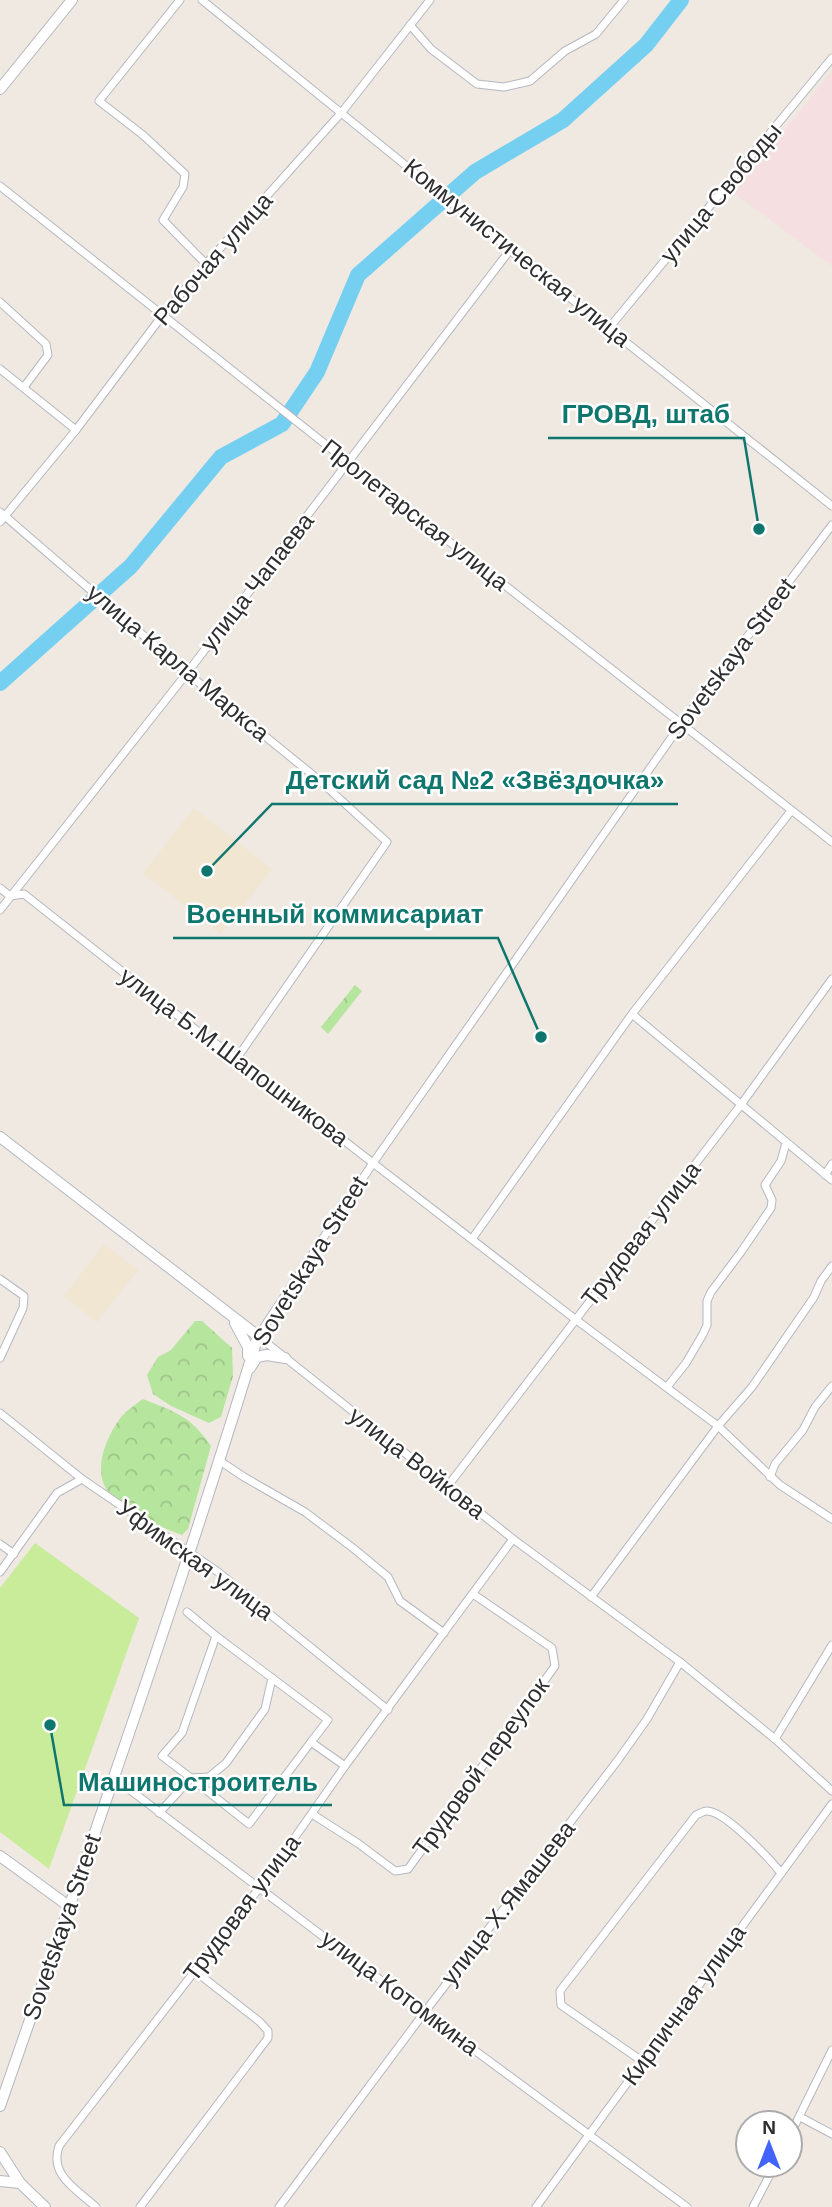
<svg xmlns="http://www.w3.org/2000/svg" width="832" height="2207" font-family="Helvetica,sans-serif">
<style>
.education{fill:#f0e6d1}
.medical{fill:#f5dfe0}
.forest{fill:url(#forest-crowns)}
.pitch{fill:#c9ec9a}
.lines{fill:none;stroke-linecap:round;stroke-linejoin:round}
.river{stroke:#75cff0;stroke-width:16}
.street-casing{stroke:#b4b7c1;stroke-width:9}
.secondary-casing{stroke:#b4b7c1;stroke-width:12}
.street{stroke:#fff;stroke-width:7}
.secondary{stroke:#fff;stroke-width:10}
.labels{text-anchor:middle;stroke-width:5;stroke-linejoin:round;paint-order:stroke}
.street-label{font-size:24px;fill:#2e2e2e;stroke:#fff}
.leader{fill:none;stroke:#0f766e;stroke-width:2.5}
.callout-dot{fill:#0f766e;stroke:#fff;stroke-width:2.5}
.callout-label{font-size:26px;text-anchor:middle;font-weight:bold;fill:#0f766e;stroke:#fff;stroke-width:5;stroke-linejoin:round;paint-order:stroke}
</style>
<defs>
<pattern id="forest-crowns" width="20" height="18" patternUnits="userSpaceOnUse" patternTransform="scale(1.75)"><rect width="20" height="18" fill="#b6e59e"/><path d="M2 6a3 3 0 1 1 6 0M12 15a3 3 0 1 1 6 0" fill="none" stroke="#9dc588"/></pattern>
</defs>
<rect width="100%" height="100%" fill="#efe9e1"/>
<g class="education">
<polygon points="194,808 272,869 221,934 143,873"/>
<polygon points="104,1244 138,1270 97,1322 64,1296"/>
</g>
<polygon class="medical" points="832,71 832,266 734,193"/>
<g class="forest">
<polygon points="355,985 362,991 328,1034 321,1027"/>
<polygon points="195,1321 202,1321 232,1348 233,1376 221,1417 209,1423 171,1406 153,1394 147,1375 158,1357 171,1350"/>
<path d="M143,1399C175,1412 191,1416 211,1446L188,1529L182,1535C161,1528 127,1511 111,1495C91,1475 105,1439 119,1420C124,1412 135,1405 143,1399Z"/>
</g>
<polygon class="pitch" points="35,1543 139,1618 49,1869 0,1832 0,1588"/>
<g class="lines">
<polyline class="river" points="0,683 131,566 221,457 282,424 317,372 358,275 475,172 563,120 646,45 681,0"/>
<g class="street-casing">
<g id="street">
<polyline points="180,0 99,101 143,135 185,174 183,187 163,220 206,264"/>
<polyline points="202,0 510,250 832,506"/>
<polyline points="410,25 431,49 477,84 504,87 530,81 565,51 596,34 624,0"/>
<polyline points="0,186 349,463 832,842"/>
<polyline points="0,302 46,344 48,355 24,387"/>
<polyline points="609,328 832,58"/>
<polyline points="0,369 76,430"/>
<polyline points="0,512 187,673 319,780 387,842 237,1058"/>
<polyline points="0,522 76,430 162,316 206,264 342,112 430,0"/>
<polyline points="832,525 681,724 373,1163 258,1336 513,1539 680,1662 775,1739 832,1791"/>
<polyline points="0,888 10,896 24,894 200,1033 237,1058 575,1319 718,1426 780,1485 832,1519"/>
<polyline points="0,910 187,673 510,250"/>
<polyline points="632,1014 832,1180"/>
<polyline points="825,1175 832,1164"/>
<polyline points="472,1239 632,1014 791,811"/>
<polyline points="0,1279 24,1296 23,1308 0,1358"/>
<polyline points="667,1387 686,1363 703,1334 707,1325 707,1301 711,1292 741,1252 771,1208 772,1200 765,1185 781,1161 786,1143"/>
<polyline points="0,1413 82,1479 218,1572 388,1710"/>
<polyline points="220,1461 244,1477 305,1512 353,1548 388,1577 400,1601 444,1633"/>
<polyline points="770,1477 775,1464 803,1430 815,1407 832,1386"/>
<polyline points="447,1487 740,1106 832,979"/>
<polyline points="0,1544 14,1554"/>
<polyline points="0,1572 57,1493 82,1479"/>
<polyline points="591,1597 718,1426 752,1387 814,1297 821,1281 832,1266"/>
<polyline points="187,1612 216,1636"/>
<polyline points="775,1739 832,1645"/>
<polyline points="113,1777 424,2013 687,2207"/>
<polyline points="191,1778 249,1824 311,1742"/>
<polyline points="191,1778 209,1777 226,1763 265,1709 272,1678"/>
<polyline points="159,1813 191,1778 162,1756 182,1733 216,1636 328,1720 311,1742 345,1766"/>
<polyline points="312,1814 359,1844 395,1871 408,1869 555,1666 552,1648 473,1594"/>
<path d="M642,2061L561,2005L560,1991L696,1815C699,1814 703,1811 707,1811C725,1811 770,1859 781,1873"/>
<polyline points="800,2117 832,2134"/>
<polyline points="790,2135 832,2050"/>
<path d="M96,2207C76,2189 49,2175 59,2146L260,1887L345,1766L513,1539"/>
<polyline points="140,2207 268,2038 268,2031 260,2022 195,1971"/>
<polyline points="279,2207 424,2013 618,1760 647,1719 680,1662"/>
<polyline points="536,2207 832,1804"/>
<polyline points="753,2207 775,2165"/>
</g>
</g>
<g class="secondary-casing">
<g id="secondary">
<polyline points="0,89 72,0"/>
<path d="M0,1137L258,1336C179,1595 89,1850 0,2106"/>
<polyline points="235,1323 248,1347 248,1356"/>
<polyline points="250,1368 257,1357 267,1355 285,1358"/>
<polyline points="0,1856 70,1907"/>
<polyline points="0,2152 20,2183 45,2207"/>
<polyline points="0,2181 20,2183"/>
</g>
</g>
<use href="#street" class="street"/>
<use href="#secondary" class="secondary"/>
</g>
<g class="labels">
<g class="street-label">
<text transform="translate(721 193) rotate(-50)" y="8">улица Свободы</text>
<text transform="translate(517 253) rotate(39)" y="8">Коммунистическая улица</text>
<text transform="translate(213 259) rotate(-49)" y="8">Рабочая улица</text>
<text transform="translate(415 515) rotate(38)" y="8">Пролетарская улица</text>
<text transform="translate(257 582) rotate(-52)" y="8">улица Чапаева</text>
<text transform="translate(731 659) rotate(-53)" y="8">Sovetskaya Street</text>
<text transform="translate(178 663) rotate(40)" y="8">улица Карла Маркса</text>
<text transform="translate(234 1057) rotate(37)" y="8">улица Б.М.Шапошникова</text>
<text transform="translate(641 1234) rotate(-52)" y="8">Трудовая улица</text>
<text transform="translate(310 1261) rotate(-58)" y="8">Sovetskaya Street</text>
<text transform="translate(417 1463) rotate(38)" y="8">улица Войкова</text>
<text transform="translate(195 1560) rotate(36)" y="8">Уфимская улица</text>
<text transform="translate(481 1767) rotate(-54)" y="8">Трудовой переулок</text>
<text transform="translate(508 1903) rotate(-52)" y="8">улица Х.Ямашева</text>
<text transform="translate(242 1908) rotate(-53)" y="8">Трудовая улица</text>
<text transform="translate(62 1927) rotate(-71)" y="8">Sovetskaya Street</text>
<text transform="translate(400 1993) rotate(37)" y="8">улица Котомкина</text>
<text transform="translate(684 2005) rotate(-54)" y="8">Кирпичная улица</text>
</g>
</g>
<path class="leader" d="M759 529L744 438H548M207 871L272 804H678M541 1037L498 938H173M50 1725L64 1805H332"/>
<g class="callout-dot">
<circle cx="759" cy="529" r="7"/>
<circle cx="207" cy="871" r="7"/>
<circle cx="541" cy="1037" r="7"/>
<circle cx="50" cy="1725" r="7"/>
</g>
<g class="callout-label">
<text x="646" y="423">ГРОВД, штаб</text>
<text x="475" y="789">Детский сад №2 «Звёздочка»</text>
<text x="335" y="923">Военный коммисариат</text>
<text x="198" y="1791">Машиностроитель</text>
</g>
<g transform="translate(769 2144)"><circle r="33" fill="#ffffff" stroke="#ababab" stroke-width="2"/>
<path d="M0-5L12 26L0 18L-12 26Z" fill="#4264fb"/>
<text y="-10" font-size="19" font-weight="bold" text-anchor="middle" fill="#2e2e2e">N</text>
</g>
</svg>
